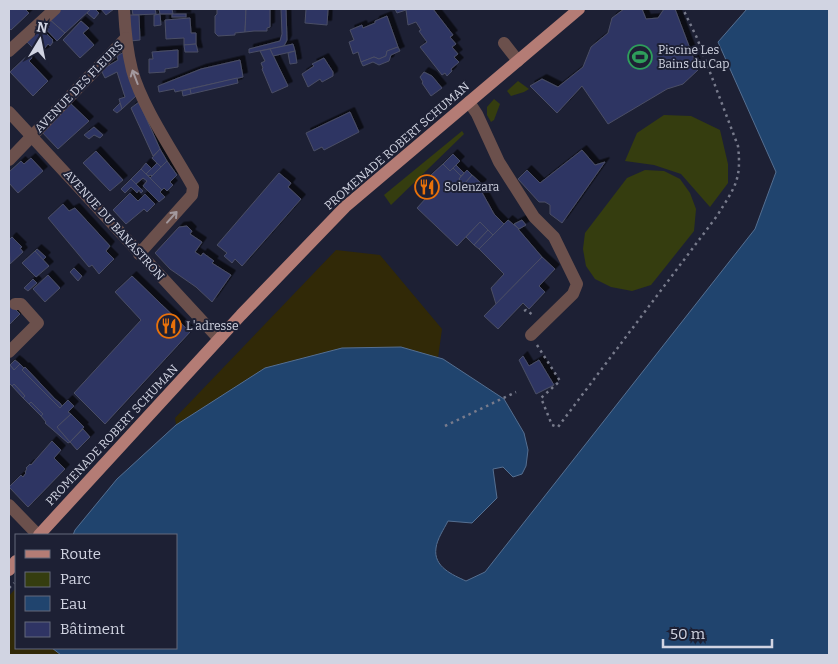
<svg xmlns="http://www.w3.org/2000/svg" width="838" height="664" font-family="Bitter,serif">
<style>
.green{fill:#353d0f}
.sand{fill:#312907}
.water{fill:#20446e;stroke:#556f91}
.building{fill:#2f3464;stroke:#4a4e65;filter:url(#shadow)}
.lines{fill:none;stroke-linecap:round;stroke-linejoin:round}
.path{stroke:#787b8c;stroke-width:2.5;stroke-dasharray:2.5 4;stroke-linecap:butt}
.minor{stroke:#6b504c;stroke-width:12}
.major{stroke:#b47c75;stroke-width:12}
.oneway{stroke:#a3999e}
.labels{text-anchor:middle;stroke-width:4;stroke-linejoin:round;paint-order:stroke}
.poi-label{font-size:12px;fill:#d1d4e2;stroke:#1d2034;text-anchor:start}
.street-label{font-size:12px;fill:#d1d4e2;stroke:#1d2034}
</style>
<defs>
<filter id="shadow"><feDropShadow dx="4.5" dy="-4.5" stdDeviation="0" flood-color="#0009"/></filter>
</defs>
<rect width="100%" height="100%" fill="#1d2034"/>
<g class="green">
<polygon points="518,81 529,89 524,92 511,96 507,91"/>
<polygon points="494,99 500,104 494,120 491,122 487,115 487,107"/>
<polygon points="664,115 691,116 720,130 728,164 728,183 710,207 681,174 654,165 625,161 637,133"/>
<polygon points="462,131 464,134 391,205 384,195"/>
<polygon points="645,170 664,171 680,179 690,193 696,209 694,231 651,285 632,291 611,287 595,279 586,266 583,249 585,233 627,178"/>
</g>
<g class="sand">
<polygon points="336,250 380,255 442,329 438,358 401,347 265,368 176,425 175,418"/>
<polygon points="16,588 16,648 52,648 61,655 9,655 9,596"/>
</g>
<path class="water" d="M747,9H829V655H61L52,648H176V535H73L75,530L117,479L176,425L265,368L342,348L401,347L443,359L504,399L524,433L528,450L526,466L522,474L513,477L503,467L493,469L497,498L472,523L448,521C444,529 437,539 436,548C433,567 453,575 466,581L485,572L755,229L776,172L718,42Z"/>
<g class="building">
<polygon points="9,9 25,9 29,13 11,30 9,28"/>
<polygon points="60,9 91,9 65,33 49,19"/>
<polygon points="91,9 95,9 99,13 94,19 87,13"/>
<polygon points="101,9 114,9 106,15"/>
<polygon points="132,9 155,9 156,14 133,15"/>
<polygon points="159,9 172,9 173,14 160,14"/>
<polygon points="217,9 246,9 245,32 235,33 235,35 218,36 215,33 215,16 217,14"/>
<polygon points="246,9 270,9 270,27 267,28 267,31 254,31 245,32"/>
<polygon points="281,9 286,9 287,40 284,46 249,53 249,49 280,41 282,34"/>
<polygon points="306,9 328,9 327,25 305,23"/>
<polygon points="395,9 433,9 453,35 450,37 456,44 452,47 458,54 454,57 459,62 451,69 452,71 447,76 445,73 442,75 420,47 427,42 419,31 421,30 416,22 408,25 406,10 397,13"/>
<polygon points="624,9 642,9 646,19 658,18 664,9 675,9 698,70 683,84 667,89 608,124 582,86 557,113 530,86 542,79 558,87 583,67 591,47 608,33 612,18"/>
<polygon points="160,14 161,25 154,26 154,15"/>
<rect x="172" y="14" width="14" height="3"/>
<polygon points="129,15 139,15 140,40 130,41"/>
<polygon points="387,16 398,47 387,51 386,56 379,59 374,57 361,62 358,52 353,54 349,42 354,40 350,30 362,25 363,28 375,23 375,21"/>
<polygon points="190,18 191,33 196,33 196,44 184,45 184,38 166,39 165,20"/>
<polygon points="49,19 65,33 57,41 42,25"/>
<polygon points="81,21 89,28 83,33 94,45 80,58 63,40"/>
<polygon points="42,25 48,31 46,33 53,40 52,41 53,42 50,46 48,44 44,49 45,51 42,53 40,52 39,54 26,41"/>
<polygon points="196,44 198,52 185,52 184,45"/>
<polygon points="293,44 295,51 273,56 270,49"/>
<polygon points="398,47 400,51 391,55 389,61 379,65 373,62 363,66 361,62 374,57 379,59 386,56 387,51"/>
<polygon points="270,49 288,86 272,93 262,69 263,68 261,63 265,61 260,51"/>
<polygon points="178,50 178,67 165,69 165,72 149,73 149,59 153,59 152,52"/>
<polygon points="295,51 297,63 290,64 288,53"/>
<polygon points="124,52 137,95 122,109 119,99 125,97 117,72 105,78 101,70 118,60 117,56"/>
<polygon points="29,54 32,58 29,61 48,81 33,96 10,72"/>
<polygon points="324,58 333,72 333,76 322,82 320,79 308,87 302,74 314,66 312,64"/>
<polygon points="240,60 243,77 175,92 174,89 159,92 158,86 201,69"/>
<polygon points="424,72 432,76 442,88 431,96 422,83 423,82 420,77"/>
<polygon points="237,78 238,83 191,94 190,89"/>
<polygon points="190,89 191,94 183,96 182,91"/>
<polygon points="139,102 160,149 153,156 131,108"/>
<polygon points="70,103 89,121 58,149 40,130"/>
<polygon points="120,103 122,109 117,113 113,110"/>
<polygon points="350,112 359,132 324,150 322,147 314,151 306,133"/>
<polygon points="94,127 103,135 100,138 94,135 89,139 84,135"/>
<polygon points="160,149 167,161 161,167 152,158"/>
<polygon points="582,150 595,165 605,162 562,223 550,214 550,205 545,202 539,202 518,179 527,170 540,183"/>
<polygon points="96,151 123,180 110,191 83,163"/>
<polygon points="453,154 460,161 450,171 443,164"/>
<polygon points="31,158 43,171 18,193 9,183 9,172 21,161 24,164"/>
<polygon points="167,161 177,175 170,182 173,185 167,191 164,188 162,190 150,178"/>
<polygon points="146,163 152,169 146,174 141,169"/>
<polygon points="157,163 161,167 152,176 151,175 149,176 146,174"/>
<polygon points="443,164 450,171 453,168 461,176 459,179 464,184 472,175 482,184 479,187 494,214 504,224 493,235 480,222 457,246 417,208 427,197 418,187"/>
<polygon points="456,165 464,173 461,176 453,168"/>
<polygon points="141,169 162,190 160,192 165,197 159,202 143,186 147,181 143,178 136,184 131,179"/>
<polygon points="467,170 472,175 464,184 459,179"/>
<polygon points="279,173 291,183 288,187 301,199 242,266 235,259 232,263 224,256 227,253 217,245"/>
<polygon points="131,179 143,191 141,193 139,190 137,193 131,187 125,193 121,189"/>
<polygon points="130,193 138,201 145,194 155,204 147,212 144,209 126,224 113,210"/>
<polygon points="63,204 69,211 75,208 110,246 106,251 114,259 99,274 92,265 89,267 48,218"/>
<polygon points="508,220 519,229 518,229 542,257 496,304 491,288 504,274 479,249"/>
<polygon points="522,220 526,225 519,229 514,224"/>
<polygon points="480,222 488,230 474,245 466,237"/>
<polygon points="187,226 192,231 190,234 202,242 195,252 201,256 203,253 214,261 212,263 231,275 212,302 196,287 170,269 155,253 179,227"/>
<polygon points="488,230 493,235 479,249 474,245"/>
<polygon points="12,237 22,247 20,248 23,252 10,264 9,240"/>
<polygon points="37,249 46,257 43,260 35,251"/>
<polygon points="35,251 49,266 36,277 22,263"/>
<polygon points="542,257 555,269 539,286 545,292 529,309 523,303 498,329 484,316"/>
<polygon points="74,268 82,276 78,281 70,272"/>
<polygon points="48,275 60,288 45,302 33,289"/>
<polygon points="132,276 190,332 105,424 74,393 141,320 115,292"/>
<polygon points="33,279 37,283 28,291 24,288"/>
<polygon points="9,303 20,314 9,325"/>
<polygon points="523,356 529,366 539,360 554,385 536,394 519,360"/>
<polygon points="15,360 20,364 14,370 10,365"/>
<polygon points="20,364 24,368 22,370 60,408 68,400 74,406 68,412 71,414 57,427 70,442 68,443 45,423 46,422 41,416 43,414 31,402 29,404 23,398 25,396 14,384 12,386 9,383 9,366 10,365 14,370"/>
<polygon points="25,367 55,399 60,403 62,406 60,408 22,370"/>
<polygon points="14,384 25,396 23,398 12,386"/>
<polygon points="31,402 43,414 41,416 29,404"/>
<polygon points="71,414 84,427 70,442 57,427"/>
<polygon points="83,429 90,437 77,450 70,442"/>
<polygon points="52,441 61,450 54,458 65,469 28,507 9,487 21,475 23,477 26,473 25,472 27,469 26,468 30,464 31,465"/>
</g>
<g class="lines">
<g class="path">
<polyline points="524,311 526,310 533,315"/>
<path d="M537,345L560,381L541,398L552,425L558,427L717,216C734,188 742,181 738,146L697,38L683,9"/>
<polyline points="445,426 516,392"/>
<polyline points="9,588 14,583"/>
</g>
<g class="minor">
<path d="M124,9C125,29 127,50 132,70C142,107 174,153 193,187L192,195L139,254"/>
<polyline points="504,43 518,61"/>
<polyline points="9,51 55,9"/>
<polyline points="469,102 477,114 499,162 534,217 554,237 577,284 573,294 531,335"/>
<polyline points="9,112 219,339"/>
<polyline points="9,160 126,38"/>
<polyline points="9,352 38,323 21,304 15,304"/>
<polyline points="9,505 38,535"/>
</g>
<g class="major">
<polyline points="39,535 241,315 345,207 579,9"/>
<polyline points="9,570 16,561"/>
</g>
</g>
<defs><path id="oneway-shaft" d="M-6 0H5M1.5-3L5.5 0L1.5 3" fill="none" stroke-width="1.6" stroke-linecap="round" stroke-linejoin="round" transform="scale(1.25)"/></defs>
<g class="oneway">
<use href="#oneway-shaft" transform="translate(135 77) rotate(-111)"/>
<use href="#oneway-shaft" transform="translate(172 217) rotate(-48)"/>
</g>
<defs>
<g id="stadium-ring" transform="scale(1.25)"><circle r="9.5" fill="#1d2034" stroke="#2e9e5b" stroke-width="1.5"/><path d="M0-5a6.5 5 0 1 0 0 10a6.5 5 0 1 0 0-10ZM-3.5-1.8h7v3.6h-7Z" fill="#2e9e5b"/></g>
<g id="restaurant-ring" transform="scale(1.25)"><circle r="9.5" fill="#1d2034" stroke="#e8710a" stroke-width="1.5"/><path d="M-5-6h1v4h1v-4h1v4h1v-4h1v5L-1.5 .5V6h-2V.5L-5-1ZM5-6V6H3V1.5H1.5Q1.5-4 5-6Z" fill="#e8710a"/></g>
</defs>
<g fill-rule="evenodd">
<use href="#stadium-ring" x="640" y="57"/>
<use href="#restaurant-ring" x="427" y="187"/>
<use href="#restaurant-ring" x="169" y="326"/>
</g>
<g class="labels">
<g class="poi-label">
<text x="658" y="54">Piscine Les<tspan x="658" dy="14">Bains du Cap</tspan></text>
<text x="444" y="191">Solenzara</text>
<text x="186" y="330">L'adresse</text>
</g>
<g class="street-label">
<text transform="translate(79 87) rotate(-46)" y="4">AVENUE DES FLEURS</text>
<text transform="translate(397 146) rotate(-41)" y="4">PROMENADE ROBERT SCHUMAN</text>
<text transform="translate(114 225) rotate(48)" y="4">AVENUE DU BANASTRON</text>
<text transform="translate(112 435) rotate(-47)" y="4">PROMENADE ROBERT SCHUMAN</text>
</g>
</g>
<rect width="838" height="664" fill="none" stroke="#d1d4e2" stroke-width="20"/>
<rect x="15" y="534" width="162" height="115" fill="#1d2034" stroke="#65687a"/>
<rect x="25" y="550" width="25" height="8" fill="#b47c75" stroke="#65687a"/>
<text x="60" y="559" font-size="15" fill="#d1d4e2">Route</text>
<rect x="25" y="572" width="25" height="15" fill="#353d0f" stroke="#65687a"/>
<text x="60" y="584" font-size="15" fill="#d1d4e2">Parc</text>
<rect x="25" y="596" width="25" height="15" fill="#20446e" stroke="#65687a"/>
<text x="60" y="609" font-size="15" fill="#d1d4e2">Eau</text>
<rect x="25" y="622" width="25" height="15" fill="#2f3464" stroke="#65687a"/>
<text x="60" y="634" font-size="15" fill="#d1d4e2">Bâtiment</text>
<g transform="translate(40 40) rotate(10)" stroke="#1d2034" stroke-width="4" paint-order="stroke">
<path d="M0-4L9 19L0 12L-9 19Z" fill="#d1d4e2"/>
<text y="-8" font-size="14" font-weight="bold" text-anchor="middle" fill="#d1d4e2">N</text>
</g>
<path d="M663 639v8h109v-8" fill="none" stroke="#d1d4e2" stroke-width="2.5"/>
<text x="670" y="639" font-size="15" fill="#d1d4e2" stroke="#1d2034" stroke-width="4" paint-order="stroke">50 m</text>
</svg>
